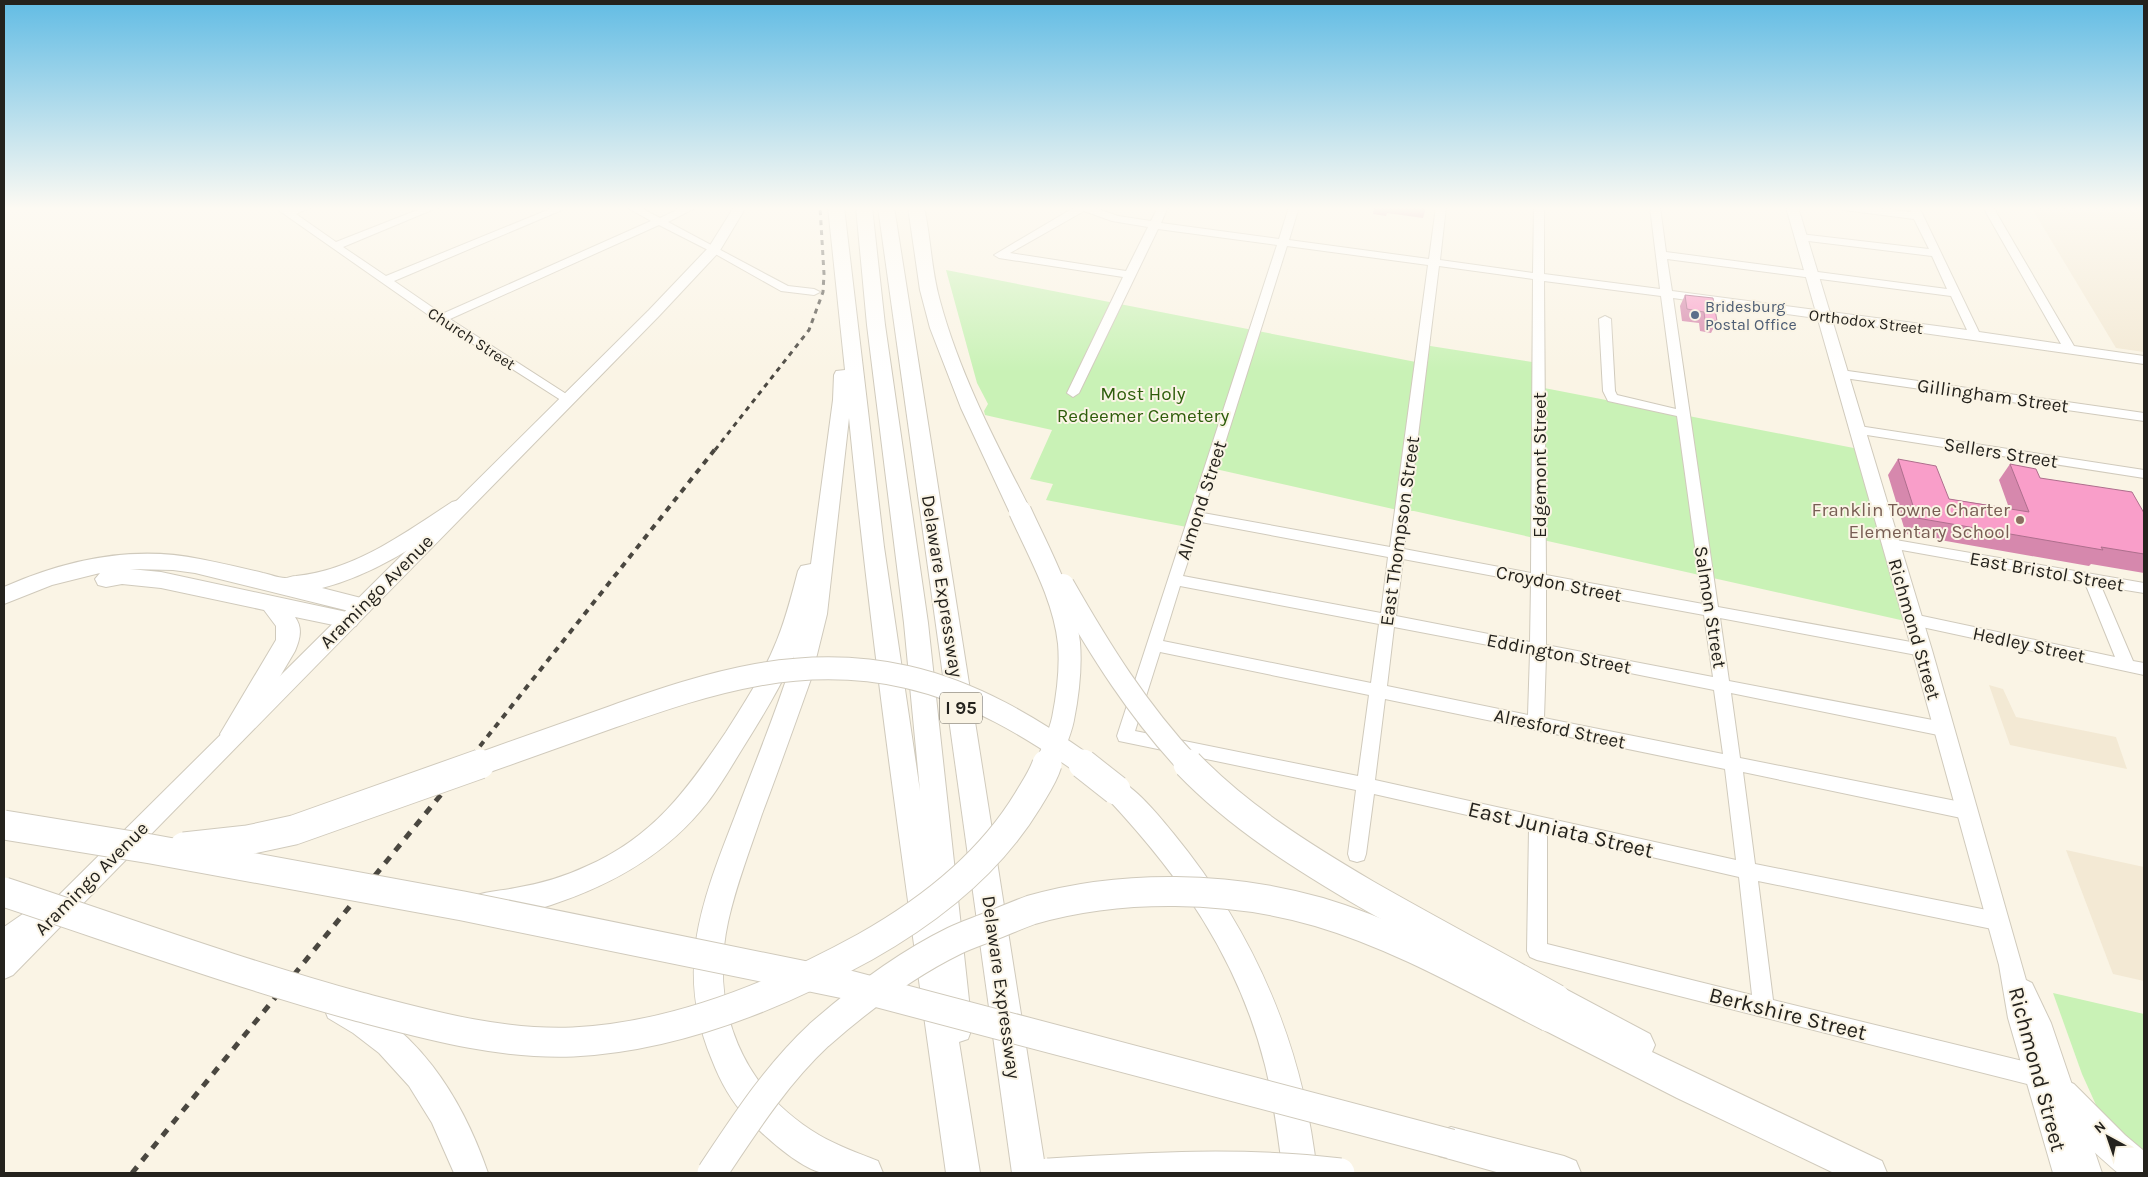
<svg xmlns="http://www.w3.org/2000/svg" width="2148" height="1177" font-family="Karla,sans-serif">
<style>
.industrial{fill:#f3e9d4}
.green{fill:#c9f2b6}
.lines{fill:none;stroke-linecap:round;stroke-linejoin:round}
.minor-casing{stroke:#d0cabc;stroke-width:2}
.major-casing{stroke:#d0cabc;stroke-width:2}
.highway-casing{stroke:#d0cabc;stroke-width:2}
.minor{fill:#fff;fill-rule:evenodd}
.major{fill:#fff;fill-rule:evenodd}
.highway{fill:#fff;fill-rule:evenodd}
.rail-far2{stroke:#4a4740;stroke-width:3;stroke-dasharray:5 5;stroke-linecap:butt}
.rail-far1{stroke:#4a4740;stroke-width:4;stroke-dasharray:6 6;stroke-linecap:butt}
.rail{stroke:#4a4740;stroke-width:5;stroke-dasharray:8 8;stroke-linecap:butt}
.highway-bridge-far1-casing{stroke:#d0cabc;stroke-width:24;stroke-linecap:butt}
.highway-bridge-casing{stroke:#d0cabc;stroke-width:31;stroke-linecap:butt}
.highway-bridge-far1{stroke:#fff;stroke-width:22}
.highway-bridge{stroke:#fff;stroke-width:29}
.wall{fill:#d688ad}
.building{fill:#f99ec9;stroke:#ae6f8d}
.service-dot{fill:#5c6f8a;stroke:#faf4e5;stroke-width:2}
.education-dot{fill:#8d6e63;stroke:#faf4e5;stroke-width:2}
.labels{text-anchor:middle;stroke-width:4;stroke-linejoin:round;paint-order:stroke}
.far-service-label{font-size:16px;fill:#4e5e75;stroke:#faf4e5;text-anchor:start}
.far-street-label{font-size:16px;fill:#24221d;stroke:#faf4e5}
.shield{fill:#faf4e5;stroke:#646159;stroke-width:1}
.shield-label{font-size:18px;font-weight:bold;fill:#24221d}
.park-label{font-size:19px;fill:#2e5d0b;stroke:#faf4e5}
.street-label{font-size:19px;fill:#24221d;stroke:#faf4e5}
.education-label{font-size:19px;fill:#785e54;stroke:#faf4e5;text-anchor:end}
.near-street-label{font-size:22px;fill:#24221d;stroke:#faf4e5}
</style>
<rect width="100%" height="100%" fill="#faf4e5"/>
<g class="industrial">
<polygon points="2031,207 2144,207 2144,352 2116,348"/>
<polygon points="1989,685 2003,689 2016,717 2116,737 2127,769 2010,745"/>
<polygon points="2066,850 2144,867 2144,981 2113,974"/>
</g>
<g class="green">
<polygon points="946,270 1421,363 1424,345 1539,363 1539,387 1864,450 1914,623 1414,511 1402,511 1211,468 1192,528 1046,500 1053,484 1030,479 1052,430 985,415 984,411 988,404 977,383"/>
<polygon points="2053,993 2144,1014 2144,1166 2115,1140 2101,1116 2082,1074"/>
</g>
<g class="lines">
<g class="minor-casing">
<g id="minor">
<polygon points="274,207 286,207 290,210 296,207 311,207 296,214 336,242 425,207 439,207 343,247 386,276 555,207 569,207 394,281 442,314 651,221 626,207 639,207 660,218 683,207 697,207 668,222 788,286 814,289 820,292 814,295 781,291 710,251 659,225 450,319 571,397 573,400 571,403 567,404 437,321"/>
<path d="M1075,207H1093L1118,216L1151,221L1158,207H1168L1161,223L1279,239L1289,207H1299L1289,240L1429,259L1436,207H1446L1440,260L1533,273L1534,207H1544V274L1660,289L1650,207H1660L1666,252L1947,289L1932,256L1800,240L1795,237L1800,234L1929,249L1914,219L1844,210L1839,207H1870L1911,212L1909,207H1919L1979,332L2061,344L1983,207H1993L2074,346L2144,356V364L1673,298L1718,607L1922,644L1928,646L1930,650L1928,654L1922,656L1720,618L1729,681L1943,722L1949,724L1951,729L1949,734L1943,736L1731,693L1740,758L1966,803L1972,806L1975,811L1972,816L1966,819L1743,772L1755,864L1997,912L2004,915L2007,921L2004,927L1997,930L1758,881L1773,1000L2039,1065L2047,1068L2050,1076L2047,1084L2039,1087L1537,960L1530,957L1527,951L1529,829L1374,794L1366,854L1364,860L1357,862L1350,860L1348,854L1356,790L1119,741L1117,736L1277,245L1158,229L1079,393L1073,397L1067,393L1123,277L999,258L994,255ZM1084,211L1112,221L1148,227L1126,271L1010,253ZM1287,246L1428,265L1390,547L1203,513ZM1667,259L1951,296L1967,330L1672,291ZM1439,266L1533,279L1531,573L1404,549ZM1544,281L1661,296L1676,409L1617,395L1615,391L1611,319L1605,316L1599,319L1603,391L1608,401L1677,416L1703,604L1546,575ZM1201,522L1388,557L1381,613L1183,576ZM1403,559L1531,583L1530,642L1396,616ZM1180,586L1379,624L1371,683L1163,641ZM1546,586L1704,615L1713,677L1546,645ZM1394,627L1530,653L1528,715L1387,686ZM1160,652L1369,695L1358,776L1135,731ZM1546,656L1714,690L1723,754L1544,718ZM1385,699L1725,769L1736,860L1375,780ZM1547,833L1739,877L1752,995L1547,944Z"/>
<polygon points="1841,370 2144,413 2144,421 1837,377 1835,374 1837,371"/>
<polygon points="1859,426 2144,470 2144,478 1854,433 1853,430 1854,427"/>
<polygon points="1890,539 2144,583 2144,593 2101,586 2133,661 2144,663 2144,675 1908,624 1905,620 1908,616 1913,614 2115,657 2085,583 1885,547 1883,544 1885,541"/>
</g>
</g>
<g class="major-casing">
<g id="major">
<polygon points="734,207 746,207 719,252 659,316 13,975 4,979 4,927 40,902 48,899 53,901 649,310 709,247"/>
<polygon points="1786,207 1798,207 1932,650 2026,980 2032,983 2051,1023 2102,1173 2053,1173 2008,1018 1999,965 1912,650"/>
</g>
</g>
<g class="highway-casing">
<g id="highway">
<path d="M828,207H844L884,547L920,791L904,623L867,325L856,207H872L885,325L928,623L972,1028L968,1039L959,1042L980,1173H946C911,922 874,671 849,418L827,614L811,679C795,724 779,769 762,814C750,850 736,885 728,922C709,1009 743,1090 819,1135C838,1146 858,1153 878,1161L883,1173C868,1173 834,1176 822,1173C798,1167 764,1136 747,1118C731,1101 720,1081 712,1060C674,970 702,901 735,816C755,763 777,710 794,656C780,688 762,717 744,746C732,765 721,785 707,803C667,854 612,885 551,905C529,912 496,922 474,914L470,905L474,896C487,891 501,891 515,888C539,884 564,877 587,866C653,837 687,790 726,732C745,702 764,673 777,640C786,618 792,594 798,571L801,566L811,564L833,400L834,375L836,371L845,370Z"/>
<polygon points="878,207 894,207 1046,1173 1012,1173"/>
<path d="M908,207H924C931,238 931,270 940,301C960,375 996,443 1031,511L1027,516L1020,518L1013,516L1009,511L961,408L930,328L920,290Z"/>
<path d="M459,500L466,502L469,507L466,512C420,543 376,574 322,588L369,600L372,606L369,612L361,614L195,573L173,570L130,569L161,572L356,614L360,620L356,626L348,628L295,617C303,628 300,639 295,651L242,741L233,744L224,741L220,734L276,640V626L264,610L161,588L122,584L106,587L98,585L95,579L100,573L52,585L4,604V587C65,560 133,545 200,559C221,563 242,568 263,573C269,574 278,578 285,578C288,578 292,576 296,576C355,570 403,534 452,502Z"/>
<path d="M1116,779C1135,786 1160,817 1173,833C1255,933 1303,1044 1317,1173H1283C1278,1137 1274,1101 1265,1065C1238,958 1181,877 1107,798L1103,790L1107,782Z"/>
<polygon points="1556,984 1650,1034 1655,1045 1652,1052 1882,1161 1887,1173 1834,1173 1677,1098 1538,1027 1534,1017 1538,1007 1543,1004 1541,999 1545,989"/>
<path d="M339,993C416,1024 462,1097 488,1173H454L432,1123L409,1086L379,1053L353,1033L328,1018L324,1008L328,998Z"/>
<path d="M2063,1079L2074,1084L2125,1135L2144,1151V1173H2118C2097,1155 2057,1120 2047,1095L2052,1084Z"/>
<polygon points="1451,1127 1564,1156 1576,1161 1581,1173 1500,1173 1439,1156 1434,1144 1439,1132"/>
</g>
</g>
<use href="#minor" class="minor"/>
<use href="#major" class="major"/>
<use href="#highway" class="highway"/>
<polyline class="rail-far2" points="715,450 809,330 823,292 824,274 820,207"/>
<polyline class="rail-far1" points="465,765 716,448"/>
<polyline class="rail" points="132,1173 466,764"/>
<g class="highway-bridge-far1-casing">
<g id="highway-bridge-far1">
<path d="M1020,511C1039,553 1064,596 1069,643C1071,667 1068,694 1063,719C1060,734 1052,750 1047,765"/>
<path d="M1063,585C1100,650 1138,711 1189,765"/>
<path d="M477,765C522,749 567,733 612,717C711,682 801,653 907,677C973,692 1031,727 1085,765"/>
</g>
</g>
<g class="highway-bridge-casing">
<g id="highway-bridge">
<polyline points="1083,764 1116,790"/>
<path d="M1188,764C1239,817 1303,857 1366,894C1429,930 1493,964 1556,999"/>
<polyline points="4,825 151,849 463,906 845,984 1451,1144"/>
<polyline points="184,847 248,840 294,830 480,764"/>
<path d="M4,892C122,931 240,974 360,1007C429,1025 500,1045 573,1042C675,1037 776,996 865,947C929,911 990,863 1028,800C1035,788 1043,777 1047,764"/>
<path d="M712,1173C744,1125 776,1075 819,1035C860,999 905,965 954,941C966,935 979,931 991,926C1004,921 1017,915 1031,910C1121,884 1230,886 1319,912C1400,936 1474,979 1549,1017"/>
<path d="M1048,1173C1146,1167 1242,1161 1340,1173"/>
</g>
</g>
<use href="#highway-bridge-far1" class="highway-bridge-far1"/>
<use href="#highway-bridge" class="highway-bridge"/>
</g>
<g class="wall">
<polygon points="1374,207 1426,207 1423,218 1387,213 1386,216 1373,214"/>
<polygon points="1685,295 1717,321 1711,333 1700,331 1699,323 1682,321 1680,306"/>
<polygon points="1898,459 1949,499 2009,508 1999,480 2010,464 2040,478 2144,513 2144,573 2091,564 2089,566 1906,534 1888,475"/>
</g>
<g class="building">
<polygon points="1685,295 1713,298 1717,321 1705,320 1704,312 1687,309"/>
<polygon points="1898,459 1936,466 1949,499 2029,512 2010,464 2036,469 2040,478 2132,492 2144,513 2144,554 2101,547 2103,550 1917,518"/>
</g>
<linearGradient id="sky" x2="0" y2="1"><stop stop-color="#62bce4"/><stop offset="0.56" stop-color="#fdfaf3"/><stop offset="1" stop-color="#fdfaf3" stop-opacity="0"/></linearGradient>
<rect width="2148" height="372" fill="url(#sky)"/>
<circle class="service-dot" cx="1695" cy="315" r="5"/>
<circle class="education-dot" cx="2020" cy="520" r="5"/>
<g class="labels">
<g class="far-service-label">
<text x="1705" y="312">Bridesburg<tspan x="1705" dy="18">Postal Office</tspan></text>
</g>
<g class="far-street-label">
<text transform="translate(1866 321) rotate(7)" y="6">Orthodox Street</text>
<text transform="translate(472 338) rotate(33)" y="6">Church Street</text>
</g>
<rect class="shield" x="940" y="692.5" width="42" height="31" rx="4"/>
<g class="shield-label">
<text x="961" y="714">I 95</text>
</g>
<g class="park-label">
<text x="1143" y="400">Most Holy<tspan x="1143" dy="22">Redeemer Cemetery</tspan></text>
</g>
<g class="street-label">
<text transform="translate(1993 395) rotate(8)" y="7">Gillingham Street</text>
<text transform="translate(2001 452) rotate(9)" y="7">Sellers Street</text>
<text transform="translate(1539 465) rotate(-90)" y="7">Edgemont Street</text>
<text transform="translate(1201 500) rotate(-72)" y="7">Almond Street</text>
<text transform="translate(1399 531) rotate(-82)" y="7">East Thompson Street</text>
<text transform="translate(2047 571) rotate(10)" y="7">East Bristol Street</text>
<text transform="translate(1559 583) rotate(11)" y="7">Croydon Street</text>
<text transform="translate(943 586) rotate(81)" y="7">Delaware Expressway</text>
<text transform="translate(376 591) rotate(-45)" y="7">Aramingo Avenue</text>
<text transform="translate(1711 607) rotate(81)" y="7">Salmon Street</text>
<text transform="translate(1915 629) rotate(74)" y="7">Richmond Street</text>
<text transform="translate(2029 644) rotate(12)" y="7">Hedley Street</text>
<text transform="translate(1559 653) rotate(11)" y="7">Eddington Street</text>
<text transform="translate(1560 728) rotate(12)" y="7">Alresford Street</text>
<text transform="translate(91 878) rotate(-45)" y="7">Aramingo Avenue</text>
<text transform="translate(1002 987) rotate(82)" y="7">Delaware Expressway</text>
</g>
<g class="education-label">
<text x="2010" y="516">Franklin Towne Charter<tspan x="2010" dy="22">Elementary School</tspan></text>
</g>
<g class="near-street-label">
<text transform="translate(1561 829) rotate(13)" y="8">East Juniata Street</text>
<text transform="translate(1788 1013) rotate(14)" y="8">Berkshire Street</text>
<text transform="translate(2038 1069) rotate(75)" y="8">Richmond Street</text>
</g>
</g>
<rect width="2148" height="1177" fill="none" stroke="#24221d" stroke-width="10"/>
<g transform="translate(2108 1137) rotate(320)" stroke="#faf4e5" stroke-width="4" paint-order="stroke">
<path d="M0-4L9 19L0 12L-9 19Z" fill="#24221d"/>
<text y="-8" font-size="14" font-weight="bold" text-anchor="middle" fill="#24221d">N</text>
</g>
</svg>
